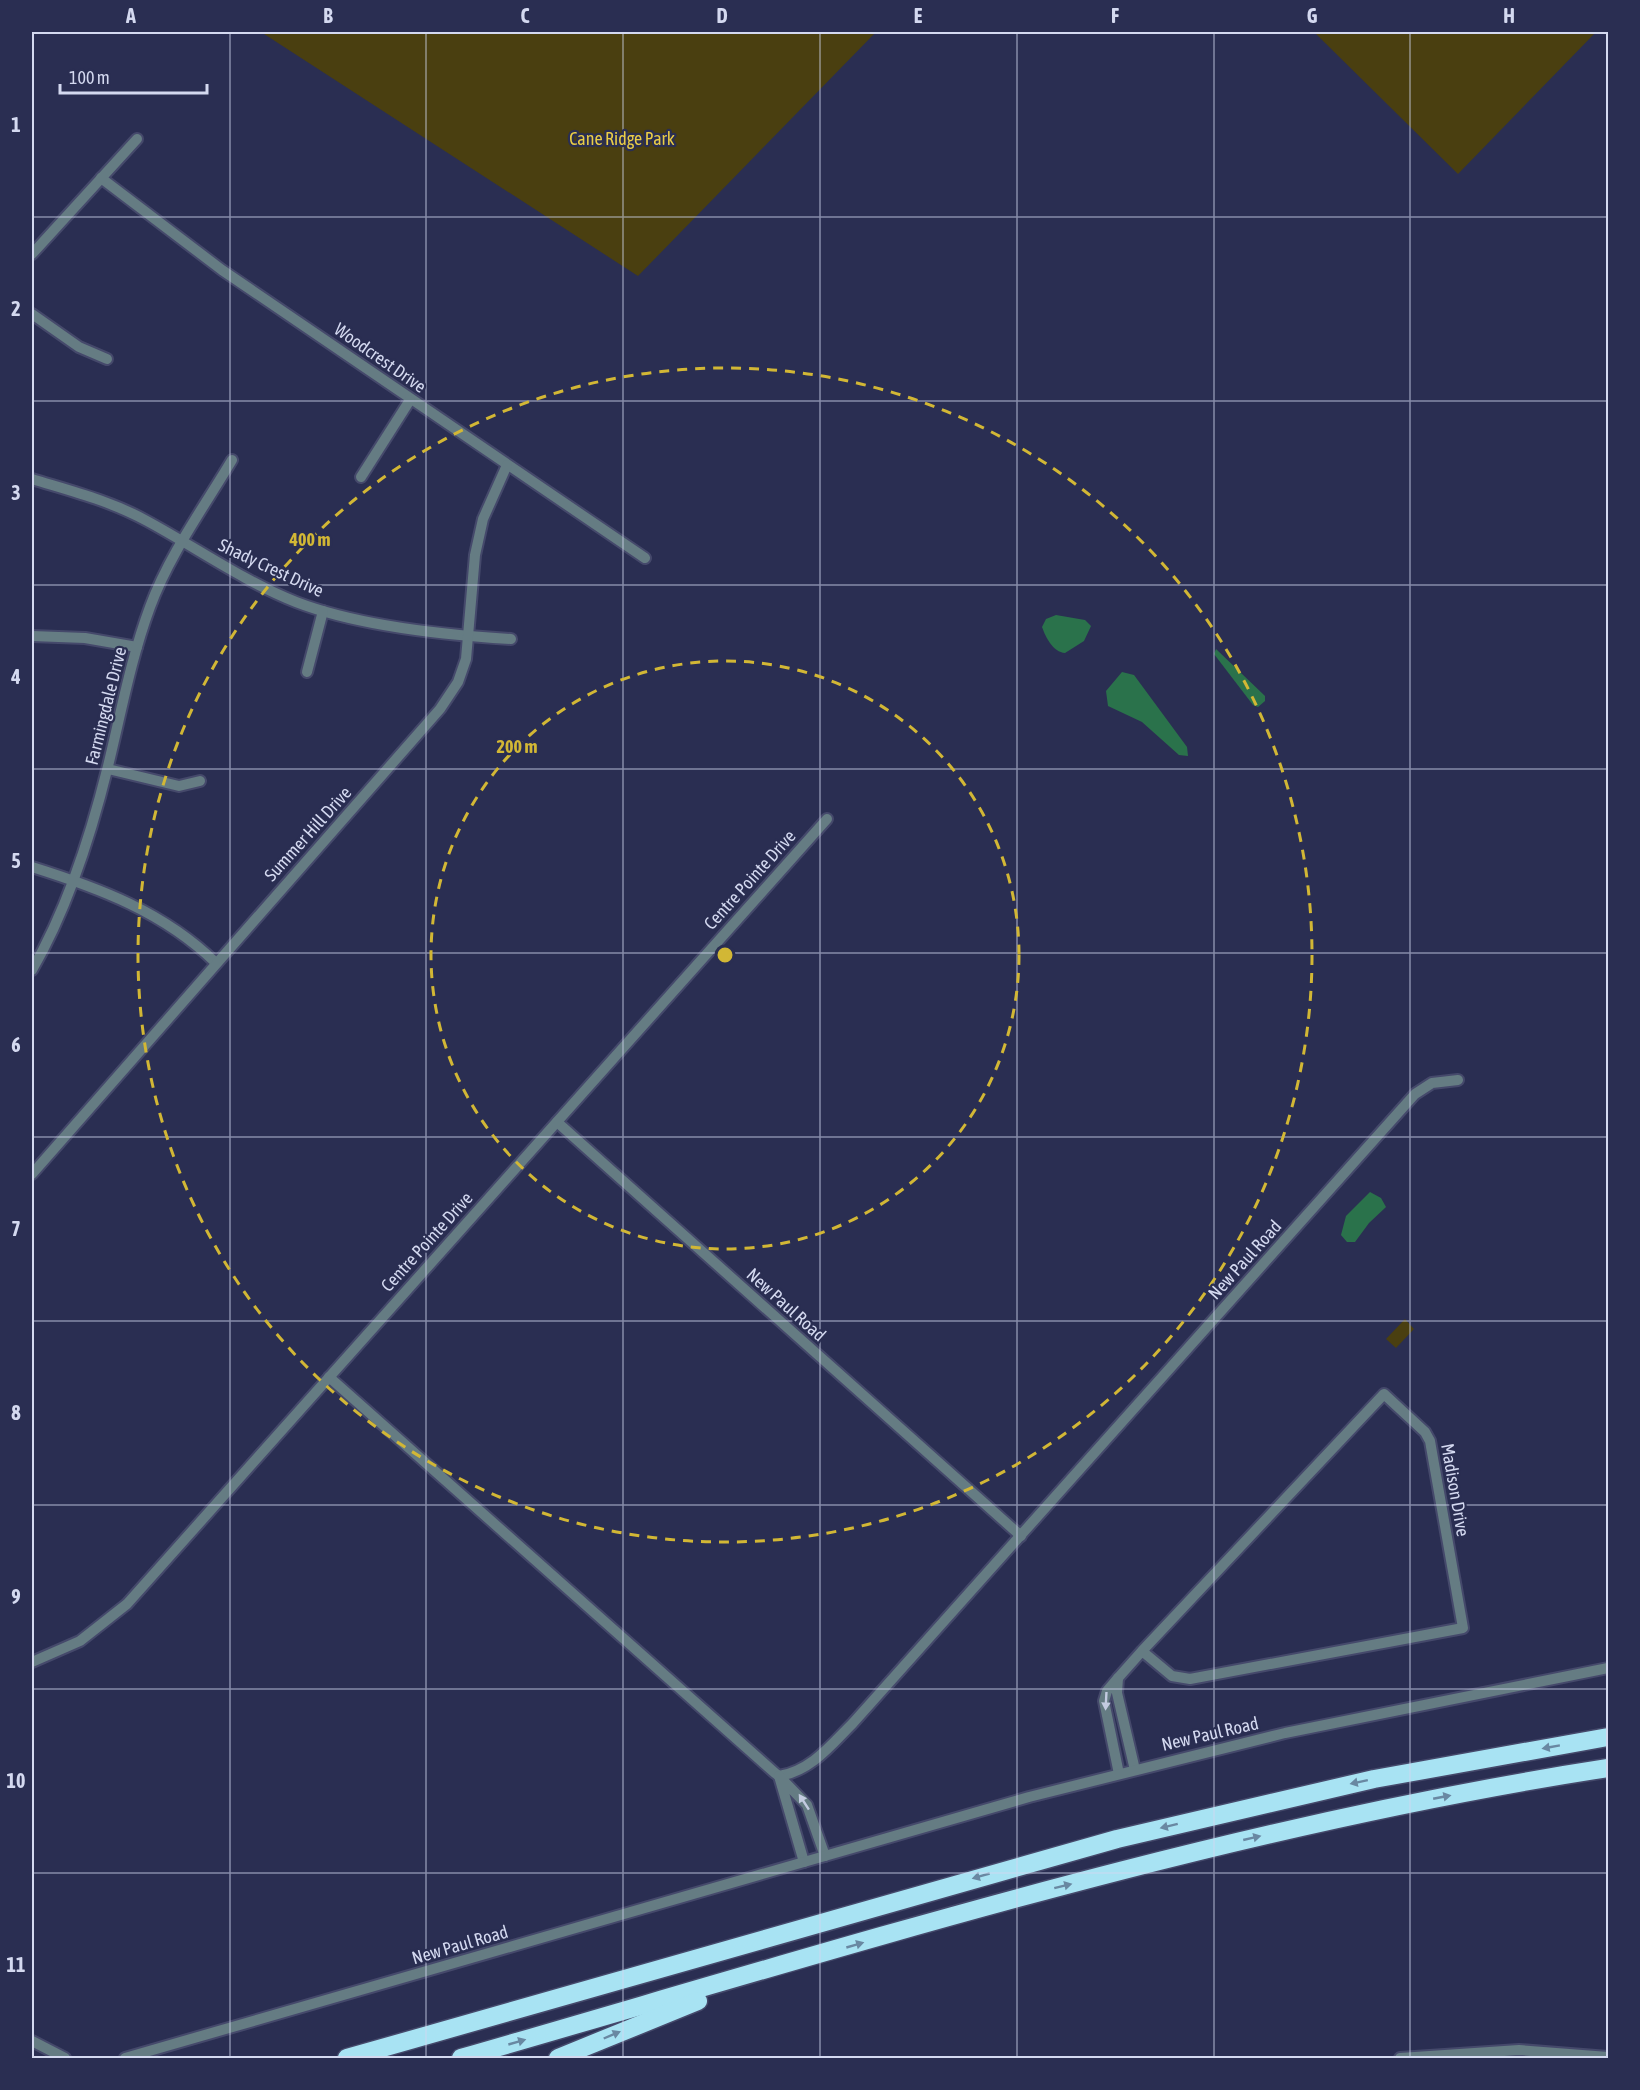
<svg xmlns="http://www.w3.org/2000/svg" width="1640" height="2090" font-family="'Asap Condensed',sans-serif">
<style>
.green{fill:#4a3f10}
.water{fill:#2a724b}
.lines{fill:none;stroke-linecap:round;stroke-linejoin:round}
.minor-casing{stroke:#45496b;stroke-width:14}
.motorway-casing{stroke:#45496b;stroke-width:21}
.minor{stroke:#657c83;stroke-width:10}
.motorway{stroke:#a8e3f3;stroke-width:18}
.oneway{fill:#c3cbe0}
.oneway2{fill:#6988a2}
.grid{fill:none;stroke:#d4d9f0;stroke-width:1.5;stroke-opacity:0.55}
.ring{fill:none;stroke:#d2b735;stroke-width:3;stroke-dasharray:10 8}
.labels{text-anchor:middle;stroke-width:4.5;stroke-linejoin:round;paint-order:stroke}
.park-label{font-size:18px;fill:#eacd46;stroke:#2a2e52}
.street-label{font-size:18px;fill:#d4d9f0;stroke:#2a2e52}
.centre{fill:#d2b735;stroke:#2a2e52;stroke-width:3}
.ring-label{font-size:18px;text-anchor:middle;font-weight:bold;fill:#d2b735;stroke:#2a2e52;stroke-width:4.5;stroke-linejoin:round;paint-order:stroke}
.neatline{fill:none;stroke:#d4d9f0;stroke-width:2}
.grid-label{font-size:20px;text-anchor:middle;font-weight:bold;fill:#d4d9f0}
</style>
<rect width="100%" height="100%" fill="#2a2e52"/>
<g class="green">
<polygon points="261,32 876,32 638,276"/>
<polygon points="1314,32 1596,32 1458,174"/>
<polygon points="1405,1319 1414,1329 1396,1348 1386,1339"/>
</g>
<g class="water">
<path d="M1056,615L1085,620L1091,626L1084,641L1065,653C1053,652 1046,638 1042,627L1046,619Z"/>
<polygon points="1216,649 1265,696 1265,701 1258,707 1253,705 1214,654"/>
<polygon points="1122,672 1134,675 1187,747 1188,756 1179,755 1142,722 1108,706 1106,691"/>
<polygon points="1370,1192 1381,1198 1386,1207 1369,1223 1355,1242 1347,1242 1341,1235 1346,1216"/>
</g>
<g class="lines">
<g class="minor-casing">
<g id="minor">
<polyline points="101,178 222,270 645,558"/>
<polyline points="32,254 137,139"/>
<polyline points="32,314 79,347 107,359"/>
<polyline points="361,477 410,400"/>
<path d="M32,479C71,491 111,501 147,521C197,548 243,581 296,602C358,626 445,635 511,639"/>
<polyline points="32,636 85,638 137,647"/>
<polyline points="307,672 323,611"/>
<polyline points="108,769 179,786 200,781"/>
<path d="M32,867C99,888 164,912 216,963"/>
<path d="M32,970C68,908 91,835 108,766C121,713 131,658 150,607C169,555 204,507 232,460"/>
<polyline points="557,1122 1021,1536"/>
<polyline points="32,1174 440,709 458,682 466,659 475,555 483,519 507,465"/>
<path d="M329,1377L775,1773L779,1776C811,1771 831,1745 853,1723L1415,1094L1432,1083L1458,1080"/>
<polyline points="32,1662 80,1641 127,1604 827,819"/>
<polyline points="1118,1678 1142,1651 1384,1394 1425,1432 1430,1441 1463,1628 1190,1679 1172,1676 1142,1651"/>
<polyline points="1119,1774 1104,1701 1107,1691 1118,1678 1117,1693 1135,1770"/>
<polyline points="804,1862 779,1776 807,1805 825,1856"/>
<polyline points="32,2041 65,2058"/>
<polyline points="125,2058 1029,1797 1285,1733 1608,1668"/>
<polyline points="1400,2058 1519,2050 1608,2057"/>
</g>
</g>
<g class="motorway-casing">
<g id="motorway">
<polyline points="347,2058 1117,1839 1374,1779 1608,1737"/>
<path d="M461,2058C840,1949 1218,1828 1608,1768"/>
<polyline points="558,2058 698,2001"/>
</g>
</g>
<use href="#minor" class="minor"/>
<use href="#motorway" class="motorway"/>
</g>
<defs><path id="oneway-solid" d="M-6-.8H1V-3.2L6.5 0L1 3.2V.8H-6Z" transform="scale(1.5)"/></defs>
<g class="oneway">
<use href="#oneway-solid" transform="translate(1106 1701) rotate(93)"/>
<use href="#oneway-solid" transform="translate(804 1802) rotate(-123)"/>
</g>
<g class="oneway2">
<use href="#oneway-solid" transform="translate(1551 1747) rotate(170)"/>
<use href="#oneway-solid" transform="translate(1359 1782) rotate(168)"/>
<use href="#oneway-solid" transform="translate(1442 1797) rotate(-11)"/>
<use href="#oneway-solid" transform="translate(1169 1826) rotate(166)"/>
<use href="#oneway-solid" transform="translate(1252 1838) rotate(-13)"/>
<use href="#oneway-solid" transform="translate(981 1876) rotate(164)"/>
<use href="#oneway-solid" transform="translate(1063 1886) rotate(-14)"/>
<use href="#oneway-solid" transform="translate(855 1945) rotate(-16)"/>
<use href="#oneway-solid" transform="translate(612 2035) rotate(-23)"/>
<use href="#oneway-solid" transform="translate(517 2042) rotate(-16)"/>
</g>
<path class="grid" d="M230,32V2058M426,32V2058M623,32V2058M820,32V2058M1017,32V2058M1214,32V2058M1410,32V2058M32,217H1608M32,401H1608M32,585H1608M32,769H1608M32,953H1608M32,1137H1608M32,1321H1608M32,1505H1608M32,1689H1608M32,1873H1608"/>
<g class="ring">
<circle cx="725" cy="955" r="294"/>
<circle cx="725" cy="955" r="587"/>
</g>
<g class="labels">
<g class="park-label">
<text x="622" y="145">Cane Ridge Park</text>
</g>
<g class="street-label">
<text transform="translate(380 358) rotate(35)" y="6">Woodcrest Drive</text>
<text transform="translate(271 568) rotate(25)" y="6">Shady Crest Drive</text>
<text transform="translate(106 706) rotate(-76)" y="6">Farmingdale Drive</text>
<text transform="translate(308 834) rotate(-48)" y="6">Summer Hill Drive</text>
<text transform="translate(750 880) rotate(-48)" y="6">Centre Pointe Drive</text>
<text transform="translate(427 1242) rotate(-48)" y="6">Centre Pointe Drive</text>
<text transform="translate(1245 1260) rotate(-48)" y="6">New Paul Road</text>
<text transform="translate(786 1305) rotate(42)" y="6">New Paul Road</text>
<text transform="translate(1455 1490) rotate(80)" y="6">Madison Drive</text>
<text transform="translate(1210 1734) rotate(-13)" y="6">New Paul Road</text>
<text transform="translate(460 1945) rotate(-16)" y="6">New Paul Road</text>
</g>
</g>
<circle cx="725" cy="955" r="9" class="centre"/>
<g class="ring-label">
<text x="310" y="546">400 m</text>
<text x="517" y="753">200 m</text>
</g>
<rect width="1640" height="2090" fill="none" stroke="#2a2e52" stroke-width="66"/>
<path d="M60 84v9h147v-9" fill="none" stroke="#d4d9f0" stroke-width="3"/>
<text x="69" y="84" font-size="18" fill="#d4d9f0" stroke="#2a2e52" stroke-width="4.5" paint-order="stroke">100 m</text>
<rect x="33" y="33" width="1574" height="2024" class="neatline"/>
<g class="grid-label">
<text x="131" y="23">A</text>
<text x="328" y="23">B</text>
<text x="525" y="23">C</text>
<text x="722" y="23">D</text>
<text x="918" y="23">E</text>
<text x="1115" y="23">F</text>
<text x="1312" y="23">G</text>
<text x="1509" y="23">H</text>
<text x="16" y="132">1</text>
<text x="16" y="316">2</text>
<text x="16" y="500">3</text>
<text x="16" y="684">4</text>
<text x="16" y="868">5</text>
<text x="16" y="1052">6</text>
<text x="16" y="1236">7</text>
<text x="16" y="1420">8</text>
<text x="16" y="1604">9</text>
<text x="16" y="1788">10</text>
<text x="16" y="1972">11</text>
</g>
</svg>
